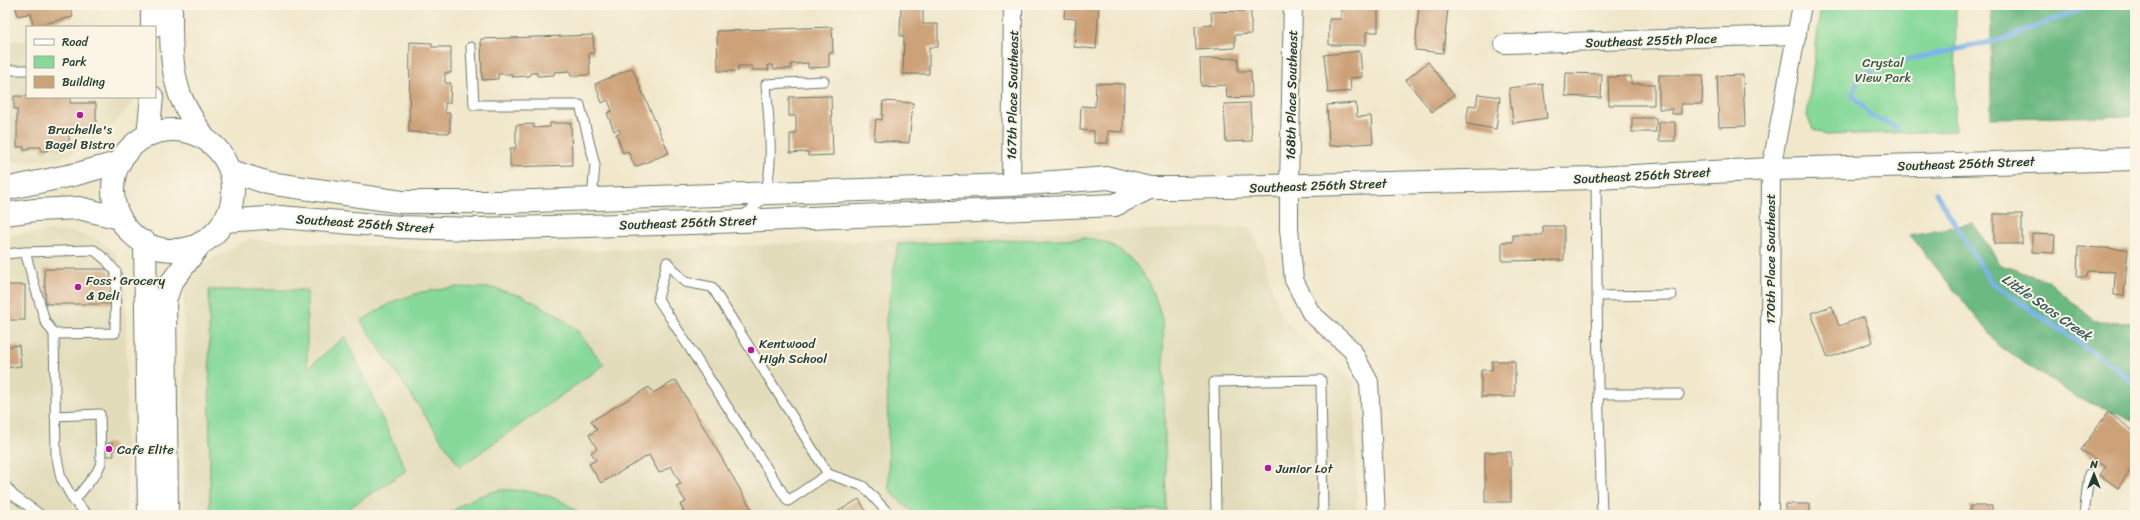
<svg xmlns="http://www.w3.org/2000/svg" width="2140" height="520" font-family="Sriracha,sans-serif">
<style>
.built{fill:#e2dcba}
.green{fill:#87d99a;stroke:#538b67}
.forest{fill:#6db982;stroke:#467b5b}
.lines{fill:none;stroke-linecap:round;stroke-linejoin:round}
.stream{stroke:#7bb3ea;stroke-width:5}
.building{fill:#cda279}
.service-casing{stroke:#687969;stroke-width:11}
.minor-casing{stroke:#687969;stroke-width:20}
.tertiary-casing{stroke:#687969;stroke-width:24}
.secondary-casing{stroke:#687969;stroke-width:24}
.service{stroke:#fff;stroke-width:9}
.minor{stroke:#fff;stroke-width:18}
.tertiary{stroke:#fff;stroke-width:22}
.secondary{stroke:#fff;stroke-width:22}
.poi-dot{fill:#b5179e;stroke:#fcf5e5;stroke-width:1.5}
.labels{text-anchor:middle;stroke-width:4;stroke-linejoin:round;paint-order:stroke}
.street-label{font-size:13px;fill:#1f3d34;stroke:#fcf5e5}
.park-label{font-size:13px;fill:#345c48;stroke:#fcf5e5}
.poi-label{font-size:13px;fill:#1f3d34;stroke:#fcf5e5;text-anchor:start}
.water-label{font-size:14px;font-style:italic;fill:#365a62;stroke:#fcf5e5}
</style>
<rect width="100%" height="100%" fill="#fcf5e5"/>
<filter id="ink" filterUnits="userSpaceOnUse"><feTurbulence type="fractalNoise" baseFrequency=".025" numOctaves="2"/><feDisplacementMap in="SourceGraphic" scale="8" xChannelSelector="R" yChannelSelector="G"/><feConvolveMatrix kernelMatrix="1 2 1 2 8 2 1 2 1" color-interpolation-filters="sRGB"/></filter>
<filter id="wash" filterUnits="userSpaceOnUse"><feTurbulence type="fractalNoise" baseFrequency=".012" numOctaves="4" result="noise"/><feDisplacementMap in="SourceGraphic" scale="16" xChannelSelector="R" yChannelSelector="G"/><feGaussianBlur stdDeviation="0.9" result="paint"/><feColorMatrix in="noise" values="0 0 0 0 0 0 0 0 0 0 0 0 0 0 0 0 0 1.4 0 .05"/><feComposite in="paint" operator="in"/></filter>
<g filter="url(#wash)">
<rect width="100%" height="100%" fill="#f1e8cc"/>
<g class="built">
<polygon points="5,41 27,41 27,97 134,98 126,111 112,126 97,139 81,149 58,159 5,162"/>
<polygon points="1250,227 1264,259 1281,317 1354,382 1357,515 184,515 184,275 249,239 459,252 670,249 1033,233"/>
<polygon points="47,231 73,232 98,239 111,250 123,268 126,281 127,515 5,515 5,236"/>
</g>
<g class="green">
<polygon points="1821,5 1956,5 1955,131 1825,135 1813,129 1807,116"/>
<path d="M1086,238C1131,242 1154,284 1163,324L1166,510L912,512L889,490L886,319L898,244Z"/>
<polygon points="456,287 492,288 522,296 558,315 578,331 604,365 460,467 361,321 394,301 422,292"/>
<polygon points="209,290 307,290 307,369 345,336 406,471 338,515 210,515"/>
<path d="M500,490C529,489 558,494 581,515H537L518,511L486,515H448C464,501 479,495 500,490Z"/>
</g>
<g class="forest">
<polygon points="1991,5 2135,5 2135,116 1991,118"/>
<polygon points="1973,223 2001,265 2048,281 2096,322 2135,323 2135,421 2076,397 2000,347 1910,235"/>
</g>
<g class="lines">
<g class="stream">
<polyline points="1897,128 1871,116 1853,96 1859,76 1888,64 2004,39 2092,5"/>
<polyline points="1936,193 1990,281 2121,372 2135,384"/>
</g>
</g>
<g id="blocks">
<g class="building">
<polygon points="15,5 70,5 73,17 33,26 31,13 18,16"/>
<polygon points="1065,5 1099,6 1096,49 1074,47 1076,19 1064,18"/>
<polygon points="1378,5 1378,32 1366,32 1366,45 1329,45 1329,19 1341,19 1341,6"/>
<polygon points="1419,5 1448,8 1443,53 1415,50"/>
<polygon points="901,6 923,7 923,24 938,24 938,47 929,47 929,74 903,74 904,36 900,36"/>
<polygon points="1251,11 1251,34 1235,35 1235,48 1196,50 1195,26 1212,25 1211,12"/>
<polygon points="832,27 833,53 829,53 829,67 808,68 808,63 791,64 791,69 773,69 773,65 768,65 769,70 752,70 751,66 738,66 738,71 718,71 717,31"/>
<polygon points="593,35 594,53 589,53 590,75 571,76 570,71 554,72 554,75 537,76 537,73 530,73 530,76 512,77 512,74 498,74 498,79 482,80 481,39"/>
<polygon points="410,42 432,43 432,47 451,47 451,73 445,73 445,83 451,83 450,103 445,103 445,113 450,113 450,133 409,132"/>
<polygon points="1360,51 1362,77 1350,78 1351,91 1328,93 1324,55"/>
<polygon points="1238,58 1238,71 1251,71 1252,97 1227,98 1226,85 1201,86 1200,59"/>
<polygon points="1428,62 1454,95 1432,112 1406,80"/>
<polygon points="632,68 669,153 635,167 628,151 623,153 616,134 620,133 619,129 614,131 607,113 612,111 608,100 602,103 595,84"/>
<polygon points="1566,73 1602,74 1601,98 1565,96"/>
<polygon points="1659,75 1703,75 1702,104 1681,104 1681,114 1672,114 1672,109 1659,109"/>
<polygon points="1743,75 1745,126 1719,127 1717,76"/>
<polygon points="1631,76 1631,84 1654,84 1654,105 1609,105 1608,77"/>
<polygon points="1096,83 1124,84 1123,132 1108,131 1108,143 1094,143 1094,131 1080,130 1081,106 1095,107"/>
<polygon points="1543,84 1547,118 1513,123 1509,88"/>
<polygon points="1478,94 1500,97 1496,129 1466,124 1469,105 1476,106"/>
<rect x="5" y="96" width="3" height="13"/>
<polygon points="14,96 70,97 70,103 96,103 96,130 69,130 69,147 65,147 65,150 58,150 58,147 47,147 47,151 41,151 41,147 29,147 29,150 24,150 24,147 17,147 17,109 14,109"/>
<polygon points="831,96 833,155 808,156 808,152 790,153 790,134 796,134 796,116 789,116 789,97"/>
<polygon points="883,101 913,103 909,143 874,140 876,119 882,120"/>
<polygon points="1250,103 1252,141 1226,142 1224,104"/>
<polygon points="1356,103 1357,117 1371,116 1373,143 1329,146 1327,105"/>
<rect x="1632" y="118" width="24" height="14"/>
<rect x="1659" y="122" width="16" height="19"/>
<polygon points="550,123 571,123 572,165 510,167 510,148 516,148 516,125 534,124 534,128 550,127"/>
<rect x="1994" y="214" width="28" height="30"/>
<polygon points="1543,226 1564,226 1564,260 1502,261 1502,242 1513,242 1513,235 1543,235"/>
<polygon points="2032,234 2055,235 2054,253 2032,252"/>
<polygon points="2078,247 2128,249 2124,296 2114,295 2115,272 2088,271 2087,277 2077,277"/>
<polygon points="44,269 107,269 113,277 113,304 46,304"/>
<rect x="5" y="285" width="20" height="35"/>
<polygon points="1832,306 1839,326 1864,317 1873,342 1828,358 1811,313"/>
<polygon points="19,345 21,366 5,368 5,347"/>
<polygon points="1492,361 1515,361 1515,397 1481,397 1481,370 1492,370"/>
<polygon points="676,380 755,515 686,515 680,505 686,502 676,486 681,484 671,466 659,473 649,455 601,483 589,464 596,460 591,452 597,449 589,435 597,430 591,421 649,387 653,393"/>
<polygon points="2108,412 2135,432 2135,463 2118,488 2100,475 2106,466 2081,450"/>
<polygon points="105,443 113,443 114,456 106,456"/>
<rect x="1485" y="452" width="26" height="50"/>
<polygon points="859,499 868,515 839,515 837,512"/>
<rect x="1785" y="504" width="25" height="11"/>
<rect x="1970" y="506" width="22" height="9"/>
</g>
</g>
</g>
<g filter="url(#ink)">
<use href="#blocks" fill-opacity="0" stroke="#687969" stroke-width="1"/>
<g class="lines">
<g class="service-casing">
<g id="service">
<polyline points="471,47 474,105 580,105 595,165 592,199"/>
<polyline points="5,70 27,70"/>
<polyline points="1596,178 1598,383 1602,515"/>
<path d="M742,216C750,211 762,202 765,192C775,164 768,115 766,84L824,81"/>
<polyline points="25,252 94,250 106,260 116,272 115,333 54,334"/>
<polyline points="5,254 25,252 45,321 54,334 56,453 61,478 74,501 88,515"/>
<polygon points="667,262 685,282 712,287 828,474 788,501 658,299"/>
<polyline points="1597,296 1672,295"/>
<polyline points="1598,394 1679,394"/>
<polyline points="55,416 100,414 101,463 97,472 74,501"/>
<polyline points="828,474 863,486 890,515"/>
<polyline points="5,485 14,496 41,515"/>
<polyline points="1216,515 1214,382 1321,380 1323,515"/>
<polyline points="2084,515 2089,474"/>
</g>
</g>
<g class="minor-casing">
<g id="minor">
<polyline points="1293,5 1289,186 1289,229 1294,280 1311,313 1352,350 1369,382 1376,515"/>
<polyline points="1504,44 1797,35"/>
<polyline points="1011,185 1013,5"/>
<polyline points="1769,515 1771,169 1802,5"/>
</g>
</g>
<g class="tertiary-casing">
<g id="tertiary">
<polyline points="152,5 152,27"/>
<path d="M171,5C171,34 170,64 179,92C184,108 196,124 204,138"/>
<polyline points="148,135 152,97"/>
<polyline points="145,242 149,515"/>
<polyline points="167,515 165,300 171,283 201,243"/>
</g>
</g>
<g class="secondary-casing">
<g id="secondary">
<circle cx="173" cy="190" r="60"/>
<polyline points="231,171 268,183 402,202 502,202 655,197 1011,185 1109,178 1149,188 1181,188 1596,178 1771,169 2135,159"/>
<polyline points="5,189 77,174 120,162"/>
<polyline points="5,214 35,210 79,208 120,218"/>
<polyline points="224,221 280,217 400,227 477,229 693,223 1115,205 1149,188"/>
</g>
</g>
<use href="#service" class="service"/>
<use href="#minor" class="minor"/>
<use href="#tertiary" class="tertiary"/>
<use href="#secondary" class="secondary"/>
</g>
</g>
<g class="poi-dot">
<circle cx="80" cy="115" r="4"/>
<circle cx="78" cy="287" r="4"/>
<circle cx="751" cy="350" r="4"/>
<circle cx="109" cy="449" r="4"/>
<circle cx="1268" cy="468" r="4"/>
</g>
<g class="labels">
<g class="street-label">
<text transform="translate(1651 40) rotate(-2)" y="5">Southeast 255th Place</text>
<text transform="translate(1012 95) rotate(-89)" y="5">167th Place Southeast</text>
<text transform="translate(1291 95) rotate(-89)" y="5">168th Place Southeast</text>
<text transform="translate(1966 163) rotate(-2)" y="5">Southeast 256th Street</text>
<text transform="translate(1642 175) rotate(-3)" y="5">Southeast 256th Street</text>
<text transform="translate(1318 185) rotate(-2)" y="5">Southeast 256th Street</text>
<text transform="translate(688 222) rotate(-2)" y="5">Southeast 256th Street</text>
<text transform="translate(365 223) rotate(4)" y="5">Southeast 256th Street</text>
<text transform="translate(1770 259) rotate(-90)" y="5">170th Place Southeast</text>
</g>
<g class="park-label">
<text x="1883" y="67">Crystal<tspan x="1883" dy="15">View Park</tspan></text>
</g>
<g class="poi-label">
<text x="80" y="134" text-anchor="middle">Bruchelle's<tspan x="80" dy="15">Bagel Bistro</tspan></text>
<text x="86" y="285">Foss' Grocery<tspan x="86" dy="15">&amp; Deli</tspan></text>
<text x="759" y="348">Kentwood<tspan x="759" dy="15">High School</tspan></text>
<text x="117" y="454">Cafe Elite</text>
<text x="1276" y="473">Junior Lot</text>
</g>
<g class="water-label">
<text transform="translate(2047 307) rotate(35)" y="5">Little Soos Creek</text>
</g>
</g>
<rect width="2140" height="520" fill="none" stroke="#fcf5e5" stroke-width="20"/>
<rect x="26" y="26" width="130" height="72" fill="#fcf5e5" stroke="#a4ab9e"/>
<rect x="34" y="39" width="20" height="6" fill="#ffffff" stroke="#a4ab9e"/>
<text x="62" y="46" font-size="12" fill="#1f3d34">Road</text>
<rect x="34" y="56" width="20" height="12" fill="#87d99a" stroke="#a4ab9e"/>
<text x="62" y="66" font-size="12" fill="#1f3d34">Park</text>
<rect x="34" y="76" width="20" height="12" fill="#cda279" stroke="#a4ab9e"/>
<text x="62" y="86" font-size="12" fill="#1f3d34">Building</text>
<g transform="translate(2094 474)" stroke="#fcf5e5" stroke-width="3" paint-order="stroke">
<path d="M0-3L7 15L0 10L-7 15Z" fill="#1f3d34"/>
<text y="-6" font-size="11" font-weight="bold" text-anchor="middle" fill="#1f3d34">N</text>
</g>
</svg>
